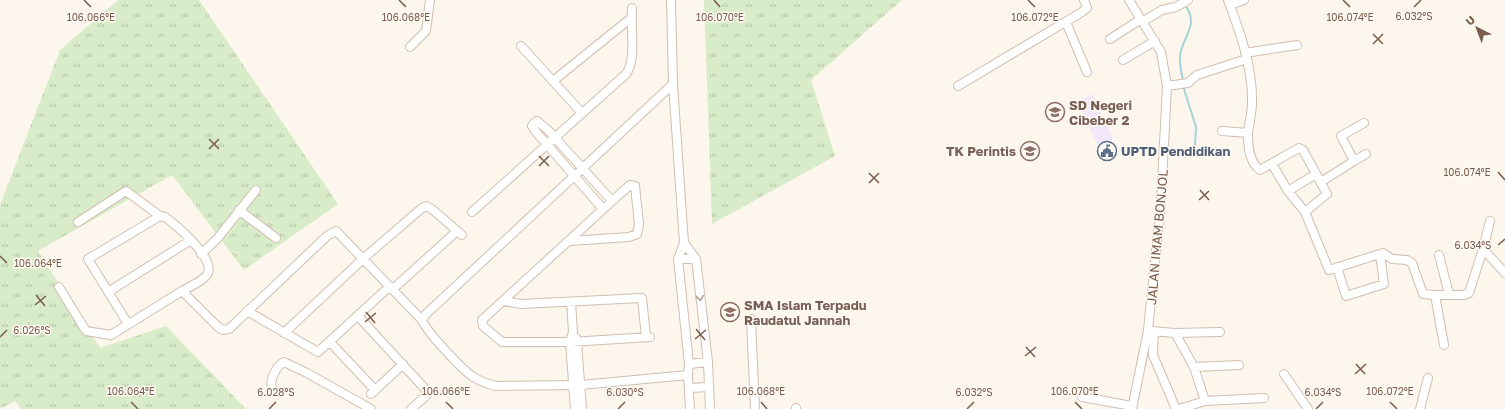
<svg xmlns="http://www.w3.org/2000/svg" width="1505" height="409" viewBox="0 0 1505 409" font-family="'Golos Text',sans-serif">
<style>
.education{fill:#f3e8fa}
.grass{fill:url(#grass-tufts)}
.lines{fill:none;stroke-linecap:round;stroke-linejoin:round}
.stream{stroke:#a5d3da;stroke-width:2}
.minor-casing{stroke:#d1beb0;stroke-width:10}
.minor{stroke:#fff;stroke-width:8}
.oneway{stroke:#af9d94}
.ticks{fill:none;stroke:#7a5c4d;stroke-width:1.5}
.labels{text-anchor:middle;stroke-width:3;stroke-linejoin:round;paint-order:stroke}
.education-label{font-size:13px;font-weight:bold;fill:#785e54;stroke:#fffaf3;text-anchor:start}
.service-label{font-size:13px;font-weight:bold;fill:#4e5e75;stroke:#fffaf3;text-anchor:start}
.street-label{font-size:13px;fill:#7a5c4d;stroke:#fffaf3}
.ticks-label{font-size:10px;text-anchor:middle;fill:#7a5c4d;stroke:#fffaf3;stroke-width:3;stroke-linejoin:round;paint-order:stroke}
</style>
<defs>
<pattern id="grass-tufts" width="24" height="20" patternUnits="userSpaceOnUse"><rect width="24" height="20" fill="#d8ecc9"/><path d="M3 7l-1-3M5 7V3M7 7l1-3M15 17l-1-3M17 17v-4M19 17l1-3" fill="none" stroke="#b4c2a5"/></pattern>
</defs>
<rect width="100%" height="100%" fill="#fdf6ec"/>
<!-- education -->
<path class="education" d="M1092 94 1113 139 1098 146 1077 102Z"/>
<!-- grass -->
<path class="grass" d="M118 0H199L338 204 244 270 172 175 38 251 100 348 166 326 246 409H21L15 401 0 409V205L60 50Z
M704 0H902L811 80 835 156 712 224Z"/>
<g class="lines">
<!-- stream -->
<path class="stream" d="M1183 81C1182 74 1179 64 1180 56 1182 37 1201 24 1184 4
M1183 86 1196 127 1195 145"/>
<defs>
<path id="minor" d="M671 0 673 84
M1129 0 1161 52 1167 86 1161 202 1148 330 1132 409
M1230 5 1244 0
M1066 22 1087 72
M1142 22 1162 10 1176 7 1188 0
M1110 39 1141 19
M521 46 582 113
M410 47 426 31 430 0
M1245 53 1297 45
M1123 60 1155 41
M553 81 631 18
M958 86 1082 12 1087 8 1084 0
M1167 86 1188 83 1197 75 1247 59
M1222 131 1248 133C1249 123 1252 113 1252 103 1253 68 1240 32 1228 0
M1248 133C1248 146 1249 162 1260 170L1299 148 1303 150 1327 194 1305 212
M1354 161 1366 154
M1272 164 1288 191 1305 212 1329 270 1383 253 1392 259 1407 260 1412 263 1423 294 1435 295 1444 345
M1321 182 1354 161 1341 136 1364 123
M1288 191 1316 174
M603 209 536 132 532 126 535 122 537 121 548 130 612 201
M239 210 276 238
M472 212 626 74C637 60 630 26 632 8
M1490 221 1483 249 1505 273
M78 222 126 191 160 216
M570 241 629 237 637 234 639 224 635 186 630 185 612 201 482 320 483 326 502 342H570L650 337
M684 243 696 259 708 362 710 409
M201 254 217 239 256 190
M1439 255 1449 294
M678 259H696
M1337 267 1346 296 1384 284 1380 254
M59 287 86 331 111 335 182 291 218 327 223 330 229 329 327 236 336 231 422 320
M393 289 457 231
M108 292 191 240
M1435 295H1464L1469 293 1483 249
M504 301 521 304 642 298 646 337
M571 302 573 332 570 342 575 409
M247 311 318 352 390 286
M358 316 427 391V395L411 409
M751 319 755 409
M128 324 88 259 160 216 165 217C176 225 214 257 208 273 205 280 189 287 182 291
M1151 331 1175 333 1220 332
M1154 331 1153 355 1176 409
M284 333 364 258 422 208 426 206 433 210 462 235
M1175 333 1194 367 1205 401 1179 409
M576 338 577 342 582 409
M330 342 375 390
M689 364 708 362
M1194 367 1239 365
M1284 374 1308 409
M688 375 581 385 496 386C488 384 482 382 475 378 464 372 426 331 422 320L425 315 673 84 684 243 678 259 689 364 688 375 690 409
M689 388 709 387
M275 391 272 388C269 380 277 365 284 362L307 373 371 409
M371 394 403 364
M1082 397 1132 406
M1205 401 1264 398
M796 408V409
M1420 409 1428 378"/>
</defs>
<!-- minor casing -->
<use href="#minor" class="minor-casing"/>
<!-- minor -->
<use href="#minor" class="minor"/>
</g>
<!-- one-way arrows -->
<defs><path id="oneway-chevron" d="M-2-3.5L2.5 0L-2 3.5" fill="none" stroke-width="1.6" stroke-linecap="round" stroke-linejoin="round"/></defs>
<use class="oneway" href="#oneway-chevron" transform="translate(700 298) rotate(84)"/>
<!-- ticks -->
<path class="ticks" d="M84 0 91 7M399 0 406 7M714 0 720 7M1028 0 1035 7M1343 0 1350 7M1414 7 1421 0M1373 34 1383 44M1373 44 1383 34M209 139 219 149M209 149 219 139M539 156 549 166M539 166 549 156M1498 172 1505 180M869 173 879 183M869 183 879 173M1200 190 1209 200M1199 200 1209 191M1498 245 1505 239M0 256 7 263M36 295 45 306M35 305 46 296M366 312 375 323M365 322 376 313M696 329 705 340M0 337 7 330M695 339 706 330M1026 347 1035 357M1025 356 1036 347M1356 364 1365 374M1355 374 1366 364M131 402 138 409M446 402 453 409M761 402 767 409M1075 402 1082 409M1390 402 1397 409M269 409 276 402M618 409 625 402M967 409 974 402M1316 409 1323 402"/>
<!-- icons -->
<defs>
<symbol id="school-ring" viewBox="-11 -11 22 22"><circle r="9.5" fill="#fffaf3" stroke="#8d6e63" stroke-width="1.5"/><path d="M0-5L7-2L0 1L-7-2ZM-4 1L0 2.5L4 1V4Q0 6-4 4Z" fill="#8d6e63"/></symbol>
<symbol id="civic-ring" viewBox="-11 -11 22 22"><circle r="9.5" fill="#fffaf3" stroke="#5c6f8a" stroke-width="1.5"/><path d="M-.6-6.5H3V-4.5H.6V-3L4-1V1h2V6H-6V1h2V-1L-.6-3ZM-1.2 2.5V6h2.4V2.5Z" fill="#5c6f8a"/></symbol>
</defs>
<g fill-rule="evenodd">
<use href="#school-ring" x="1044" y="101" width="22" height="22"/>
<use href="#school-ring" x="1019" y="140" width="22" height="22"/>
<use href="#civic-ring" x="1096" y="140" width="22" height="22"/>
<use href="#school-ring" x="719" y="301" width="22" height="22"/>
</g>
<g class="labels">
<!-- education labels -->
<g class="education-label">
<text x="1069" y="110">SD Negeri<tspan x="1069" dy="15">Cibeber 2</tspan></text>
<text x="1016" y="156" text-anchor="end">TK Perintis</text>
<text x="744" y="310">SMA Islam Terpadu<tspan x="744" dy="15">Raudatul Jannah</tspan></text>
</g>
<!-- service labels -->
<g class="service-label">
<text x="1121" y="156">UPTD Pendidikan</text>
</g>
<!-- street labels -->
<g class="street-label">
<text transform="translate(1157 237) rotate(-85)" y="5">JALAN IMAM BONJOL</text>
</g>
</g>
<g class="ticks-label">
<text x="1414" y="20">6.032°S</text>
<text x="91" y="21">106.066°E</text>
<text x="720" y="21">106.070°E</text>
<text x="1035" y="21">106.072°E</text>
<text x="1350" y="21">106.074°E</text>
<text x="406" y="21">106.068°E</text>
<text x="1467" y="176">106.074°E</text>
<text x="1473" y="249">6.034°S</text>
<text x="38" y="267">106.064°E</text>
<text x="32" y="334">6.026°S</text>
<text x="131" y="395">106.064°E</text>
<text x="446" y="395">106.066°E</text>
<text x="761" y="395">106.068°E</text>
<text x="1075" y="395">106.070°E</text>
<text x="1390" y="395">106.072°E</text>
<text x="276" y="396">6.028°S</text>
<text x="625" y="396">6.030°S</text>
<text x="974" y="396">6.032°S</text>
<text x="1323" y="396">6.034°S</text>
</g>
<!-- north arrow -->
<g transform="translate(1477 28) rotate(318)" stroke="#fffaf3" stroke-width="3" paint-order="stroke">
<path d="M0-3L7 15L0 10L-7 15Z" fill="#7a5c4d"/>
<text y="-6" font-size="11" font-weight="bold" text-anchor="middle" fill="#7a5c4d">U</text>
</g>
</svg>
